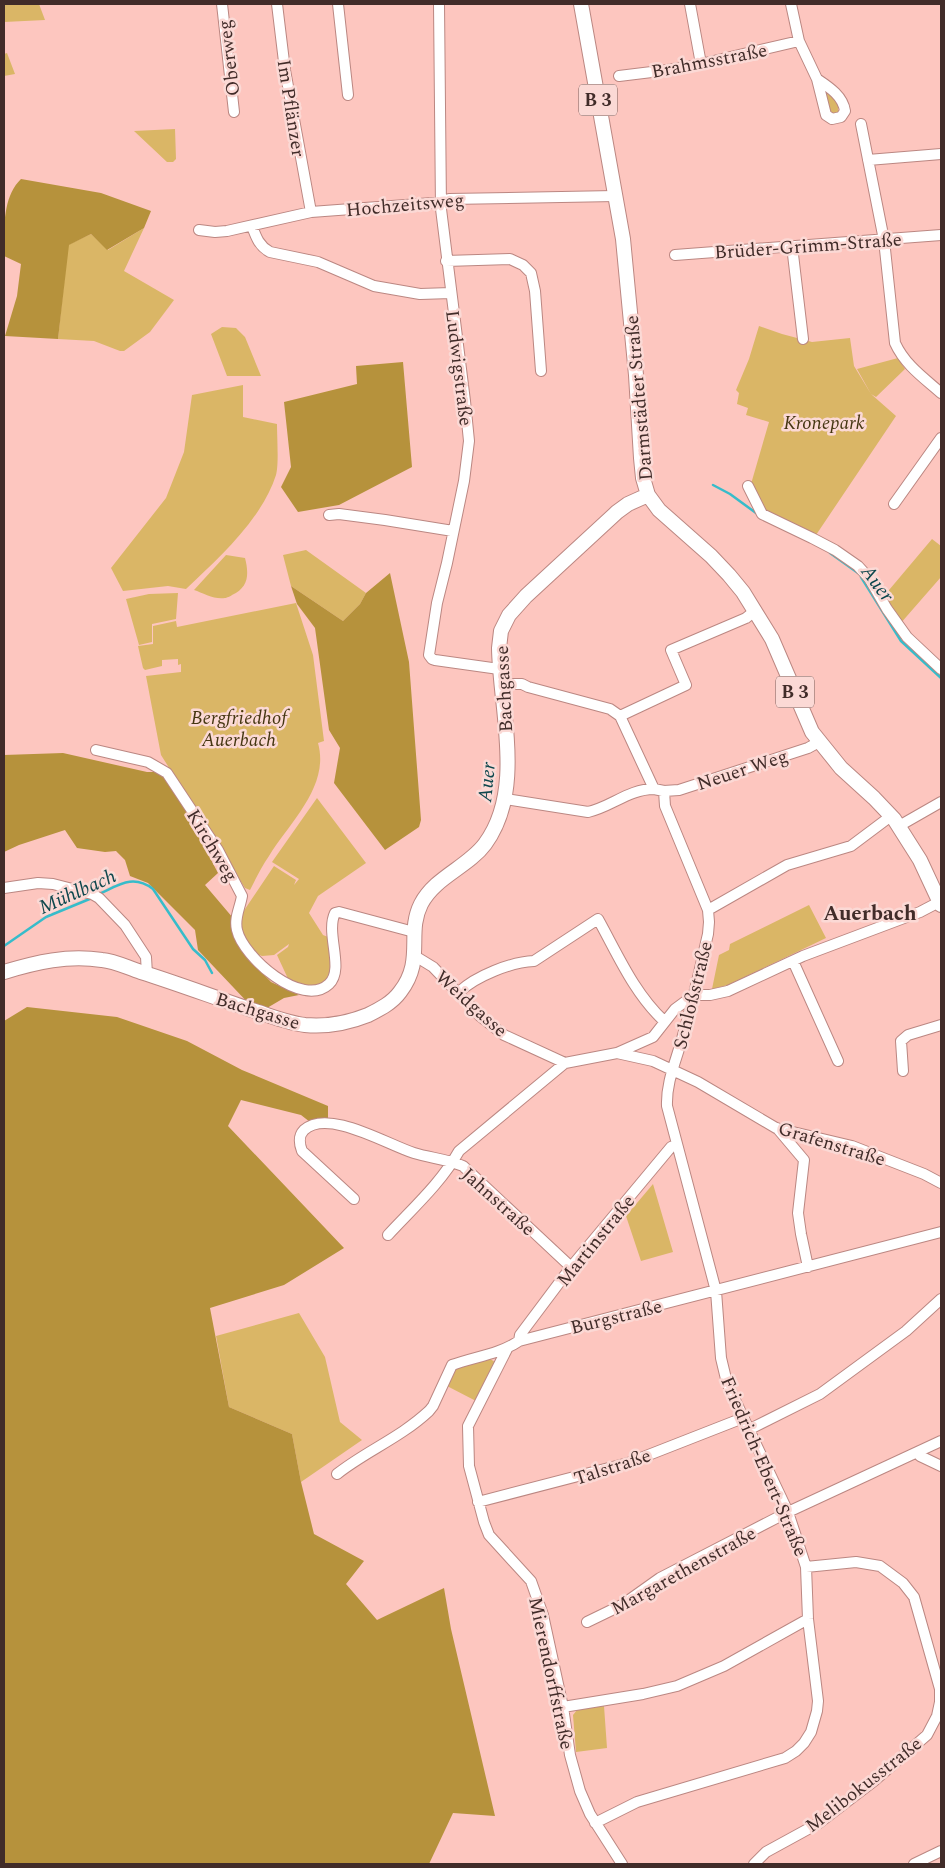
<svg xmlns="http://www.w3.org/2000/svg" width="945" height="1868" viewBox="0 0 945 1868" font-family="Spectral,serif">
<style>
.green{fill:#dab666}
.forest{fill:#b6923c}
.lines{fill:none;stroke-linecap:round;stroke-linejoin:round}
.stream{stroke:#37bcca;stroke-width:2.5}
.minor-casing{stroke:#bb8782;stroke-width:12}
.major-casing{stroke:#bb8782;stroke-width:16}
.minor{stroke:#fff;stroke-width:10}
.major{stroke:#fff;stroke-width:14}
.labels{text-anchor:middle;stroke-width:5;stroke-linejoin:round;paint-order:stroke}
.shield{fill:#fbd9d5;stroke:#79605d;stroke-width:1}
.shield-label{font-size:18px;font-weight:bold;fill:#412c29}
.street-label{font-size:19px;fill:#412c29;stroke:#fbd9d5}
.park-label{font-size:19px;font-style:italic;fill:#453611;stroke:#fbd9d5}
.water-label{font-size:20px;font-style:italic;fill:#0e474d;stroke:#fbd9d5}
.quarter-label{font-size:21px;font-weight:bold;fill:#412c29;stroke:#fbd9d5}
</style>
<rect width="100%" height="100%" fill="#fdc6bf"/>
<!-- green -->
<path class="green" d="M4 4H39L45 20 4 22Z
M7 53 15 74 4 76V54Z
M826 92 830 93 838 105V112L834 114 829 110 825 96Z
M175 129 176 159 173 162H167L134 131Z
M144 228 124 271 174 300 150 332 124 351H120L94 341 58 339 68 245 91 234 108 250Z
M759 326 782 334 812 342 850 338 854 366 871 394 896 416 816 535 765 514 751 484 769 422 746 415 748 408 737 404 739 393 736 390 749 359Z
M222 327 236 328 245 337 261 376H227L211 334Z
M898 358 905 369 876 397 871 394 857 369Z
M243 385V417L277 424C277 437 279 464 276 475 262 519 219 558 186 589L168 586 123 591 111 568 166 498 184 452 192 395Z
M932 539 941 546V577L900 624 884 596Z
M306 550 366 593 360 604 343 621 291 586 283 555Z
M226 555 245 558C249 574 249 587 232 595 231 596 226 598 225 598 215 600 203 593 194 590Z
M178 593 176 619 152 624V642L139 645 126 599 149 594Z
M296 603 313 655 324 741 318 743C330 786 290 822 269 856 262 866 256 878 250 890L245 888 161 755 146 676 181 672V664L178 665V659L162 660V666L145 670 143 668 138 646 153 644V626L176 621 177 627Z
M317 798 366 863 318 896 309 913 323 935 328 937C330 952 339 987 314 987 306 987 298 984 290 983L277 955 288 947 289 944 274 955 262 956 251 952 243 940 239 918 274 866 296 880 294 885 299 879 272 862Z
M809 905 826 938 728 985 712 989 719 955 729 950 730 944Z
M653 1184 673 1252 641 1261 626 1216Z
M299 1313 325 1357 340 1422 362 1440 301 1482 292 1434 229 1407 216 1336Z
M489 1358 496 1363 476 1401 447 1386 455 1368Z
M604 1706 607 1748 576 1752 573 1715 577 1710Z"/>
<!-- forest -->
<path class="forest" d="M21 179 101 193 151 211 144 228 107 250 91 234 69 245 58 339 5 336 17 296 21 264 4 256C4 231 2 197 21 179Z
M403 362 412 467 339 505 298 512 281 487 291 467 284 402 357 384 356 366Z
M390 573 409 662 421 820 419 827 385 850 334 783 340 748 329 730 315 628 297 604 291 586 343 621 360 604 366 593Z
M63 753 147 772H163L192 818 190 820 218 873 205 885 233 918 240 945 249 959 271 982 299 995 284 998 267 1008 251 1006 198 950 195 930 148 883 130 876 125 860 116 851 105 852 77 848 65 830 19 845 4 852V755Z
M27 1007 117 1017 187 1041 242 1070 328 1106V1119L310 1122 301 1115 241 1100 228 1126 344 1248 284 1285 210 1308 229 1407 292 1434 301 1482 314 1534 364 1561 346 1584 377 1620 444 1588 451 1629 495 1816 453 1813 429 1864H4V1021Z"/>
<g class="lines">
<!-- stream -->
<path class="stream" d="M713 485 730 494 756 513
M830 553 858 573
M861 577 901 641 941 678
M99 894C119 885 133 874 153 889L193 949 205 960 212 973
M4 946 46 917 92 898"/>
<defs>
<path id="minor" d="M222 4 234 112
M277 4 285 70 311 212
M338 4 348 95
M439 4 441 209 465 401 469 441 464 481 447 563 437 603 429 655 432 659 435 660 499 669
M690 4 701 64
M791 4 799 41 817 79 826 115 832 119 841 117 845 111C843 96 829 87 817 79
M619 76 668 70 701 64 799 41
M861 124 884 240 895 343C905 365 924 378 941 393
M868 160 941 154
M252 226C256 237 259 246 270 252L318 262 374 286 420 294 451 293
M199 230 215 232 227 231 311 212 432 203 449 199 615 196
M792 246 803 339
M675 255 941 235
M446 261 510 259 523 265 531 273 535 291 541 371
M748 486 762 514 812 538 835 550 858 566 869 578 887 609 907 637 941 669
M894 504 941 438
M329 515 339 514 385 520 453 531
M501 684H522L528 687 610 709 620 716 654 789 664 791 665 806 708 910 709 922 708 934C700 968 693 1002 683 1035 677 1059 666 1081 667 1106L716 1291 721 1358 727 1383 788 1512 806 1567 808 1619 818 1701 817 1711 811 1732 804 1743 796 1751 785 1758 637 1802 595 1823
M620 716 686 685 671 650 746 618 756 610
M96 750 148 762 167 773 218 850 242 896C240 908 234 918 237 930 243 957 302 1009 329 984 345 969 325 933 335 913L339 912 414 932
M664 791 679 790 808 748 819 742
M506 799 588 812C611 807 629 789 654 789
M899 826 941 802
M4 888 38 883 53 884 92 894 99 898 125 925 146 957 147 974
M708 910 787 865 851 846 891 816
M415 956 433 967 480 1016 504 1035 565 1063 617 1053 653 1061 698 1082 776 1128 852 1146 924 1174 941 1183
M793 961 838 1061
M459 992C476 976 511 962 534 961L598 919C618 955 634 993 664 1021
M617 1053 653 1037 675 1009 694 995H710L728 991 803 956 920 912 941 901
M903 1071 901 1041 908 1035 941 1025
M777 1128 804 1160 798 1213 801 1234 808 1267
M354 1199 302 1151C299 1143 298 1136 304 1130 328 1108 388 1145 414 1153 430 1158 447 1159 463 1166L571 1267
M388 1235C413 1208 441 1183 459 1151L565 1063
M519 1341 520 1335 571 1267 671 1147 677 1144
M507 1349 468 1426 469 1466 484 1522 489 1535 531 1581 543 1615 563 1707 570 1755 580 1791 590 1814 622 1864
M750 1429 820 1394 906 1331 941 1299
M918 1452 920 1456 941 1466
M337 1474C366 1451 400 1438 429 1411L433 1406 452 1365C474 1357 500 1354 519 1341L941 1232
M478 1502 628 1463 743 1418
M587 1622 622 1605 660 1578 788 1512 941 1441
M563 1707 643 1694 677 1686 724 1666 808 1619
M754 1864 766 1852 819 1823 874 1781 927 1735 937 1716 940 1702V1689L914 1597 903 1583 880 1566 856 1562 806 1567
M914 1864 941 1851"/>
<path id="major" d="M581 4 623 239 636 375 641 458 643 478 648 495 659 510 711 556 729 575 743 592 772 639 812 732 841 768 874 798 894 819 920 860 941 905
M4 972C37 962 67 955 102 960 115 961 128 968 141 972 179 984 216 998 255 1011 271 1016 288 1023 305 1025 327 1027 348 1023 368 1015 380 1009 392 1003 400 992 425 960 406 934 421 904 435 877 468 867 485 844 525 790 500 710 499 648L501 631 509 615 526 596 617 512 628 504 648 495"/>
</defs>
<!-- minor casing -->
<use href="#minor" class="minor-casing"/>
<!-- major casing -->
<use href="#major" class="major-casing"/>
<!-- minor -->
<use href="#minor" class="minor"/>
<!-- major -->
<use href="#major" class="major"/>
</g>
<g class="labels">
<!-- shield labels -->
<g class="shield">
<rect x="579" y="84.5" width="38" height="31" rx="4"/>
<rect x="776" y="676.5" width="38" height="31" rx="4"/>
</g>
<g class="shield-label">
<text x="598" y="106">B 3</text>
<text x="795" y="698">B 3</text>
</g>
<!-- street labels -->
<g class="street-label">
<text transform="translate(228 58) rotate(-97)" y="7">Oberweg</text>
<text transform="translate(709 60) rotate(-11)" y="7">Brahmsstraße</text>
<text transform="translate(292 108) rotate(81)" y="7">Im Pflänzer</text>
<text transform="translate(405 204) rotate(-5)" y="7">Hochzeitsweg</text>
<text transform="translate(808 245) rotate(-4)" y="7">Brüder-Grimm-Straße</text>
<text transform="translate(460 368) rotate(83)" y="7">Ludwigstraße</text>
<text transform="translate(638 398) rotate(-95)" y="7">Darmstädter Straße</text>
<text transform="translate(503 689) rotate(-93)" y="7">Bachgasse</text>
<text transform="translate(742 769) rotate(-18)" y="7">Neuer Weg</text>
<text transform="translate(213 845) rotate(59)" y="7">Kirchweg</text>
<text transform="translate(692 995) rotate(-76)" y="7">Schloßstraße</text>
<text transform="translate(472 1003) rotate(42)" y="7">Weidgasse</text>
<text transform="translate(258 1010) rotate(17)" y="7">Bachgasse</text>
<text transform="translate(832 1143) rotate(17)" y="7">Grafenstraße</text>
<text transform="translate(499 1201) rotate(42)" y="7">Jahnstraße</text>
<text transform="translate(595 1240) rotate(-51)" y="7">Martinstraße</text>
<text transform="translate(616 1316) rotate(-14)" y="7">Burgstraße</text>
<text transform="translate(612 1466) rotate(-18)" y="7">Talstraße</text>
<text transform="translate(765 1466) rotate(67)" y="7">Friedrich-Ebert-Straße</text>
<text transform="translate(683 1570) rotate(-29)" y="7">Margarethenstraße</text>
<text transform="translate(552 1673) rotate(78)" y="7">Mierendorffstraße</text>
<text transform="translate(863 1784) rotate(-38)" y="7">Melibokusstraße</text>
</g>
<!-- park labels -->
<g class="park-label">
<text x="824" y="429">Kronepark</text>
<text x="239" y="724">Bergfriedhof<tspan x="239" dy="22">Auerbach</tspan></text>
</g>
<!-- water labels -->
<g class="water-label">
<text transform="translate(878 583) rotate(53)" y="7">Auer</text>
<text transform="translate(486 782) rotate(-84)" y="7">Auer</text>
<text transform="translate(77 891) rotate(-24)" y="7">Mühlbach</text>
</g>
<!-- quarter labels -->
<g class="quarter-label">
<text x="870" y="920">Auerbach</text>
</g>
</g>
<!-- border -->
<rect width="945" height="1868" fill="none" stroke="#412c29" stroke-width="10"/>
</svg>
